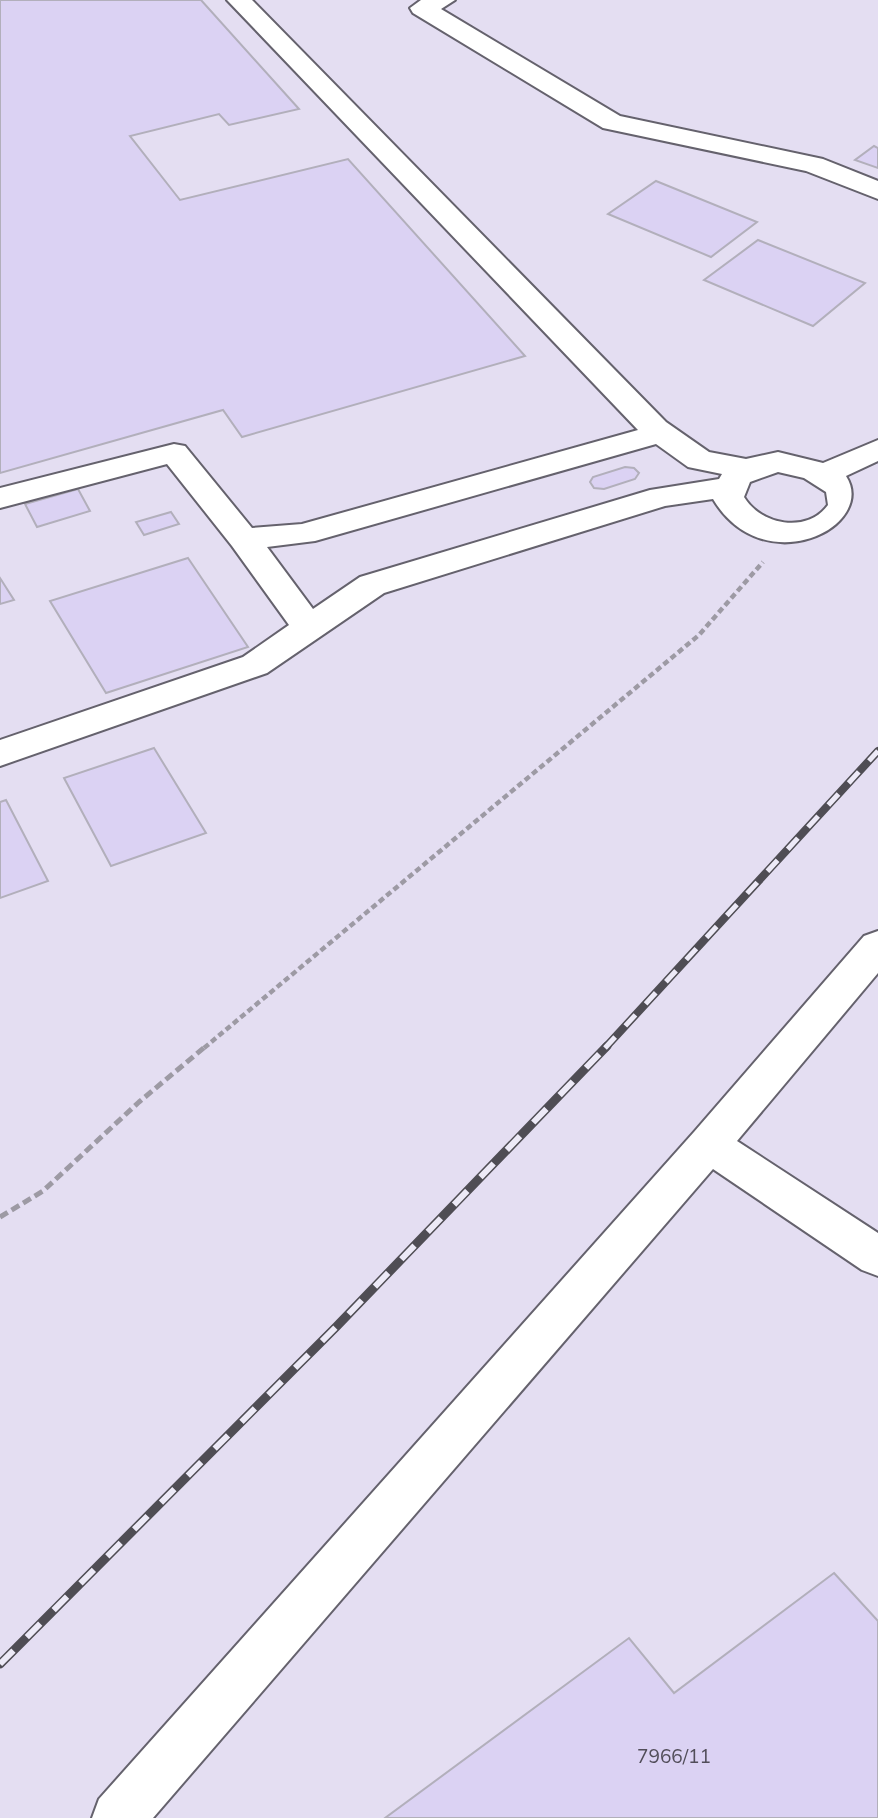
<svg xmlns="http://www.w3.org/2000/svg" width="878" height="1818" viewBox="0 0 878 1818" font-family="Mulish,sans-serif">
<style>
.built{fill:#e4def2}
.building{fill:#dbd2f3;stroke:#b2afbb;stroke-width:2}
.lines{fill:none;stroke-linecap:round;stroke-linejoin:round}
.minor-casing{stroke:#65626d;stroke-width:4}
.path-far1{stroke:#9d9aa4;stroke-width:4.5;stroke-dasharray:6 3.5;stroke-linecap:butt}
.path{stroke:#9d9aa4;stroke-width:5;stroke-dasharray:9 4.5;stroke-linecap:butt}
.minor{fill:#fff;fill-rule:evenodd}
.rail-far1-casing{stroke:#4f4d54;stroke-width:8}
.rail-casing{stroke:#4f4d54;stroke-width:9}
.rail-far1{stroke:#edeaf7;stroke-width:5;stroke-dasharray:15;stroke-linecap:butt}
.rail{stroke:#edeaf7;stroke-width:6;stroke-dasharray:19;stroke-linecap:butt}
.labels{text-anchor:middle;stroke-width:7;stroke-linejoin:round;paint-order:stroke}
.near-number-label{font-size:19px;fill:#514d59}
</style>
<rect width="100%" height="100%" fill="#edeaf7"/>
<!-- built -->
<path class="built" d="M0 0H878V1818H0Z"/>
<!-- building -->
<path class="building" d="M0 0H201L299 109 229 125 219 114 130 136 180 200 348 159 525 356 242 437 223 410 0 473Z
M874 146 878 148V168L855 160Z
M656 181 757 222 711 257 608 214Z
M758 240 865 283 813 326 704 280Z
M625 467 634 468 639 473 635 479 604 489 594 488 590 482 593 477Z
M78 489 90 511 37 527 25 504Z
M171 512 179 524 144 535 136 522Z
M188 558 248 647 106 693 50 601Z
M0 578 14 600 0 604Z
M154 748 206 833 111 866 64 778Z
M6 800 48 881 0 898V802Z
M834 1573 878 1621V1818H385L629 1638 674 1693Z"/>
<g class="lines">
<defs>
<path id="minor" d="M227 0H252L666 422 709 452 746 459 778 452 823 463 878 440V461L846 476C878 526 764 584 713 499L665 506 384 593 267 673 0 766V740L243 657 289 625 232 546 167 464 0 508V488L174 444 185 446 252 528 302 524 638 430ZM656 444 688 467 722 474 719 479 650 490 360 577 313 609 267 547 315 541ZM778 472 804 478 826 492 828 505C807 534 761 525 744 497L750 482Z
M421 0H455L441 9 620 116 823 159 878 181V199L806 171 603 128 413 13 410 8Z
M878 931V973L737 1141 878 1233V1276L862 1270 713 1169 153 1818H92L99 1799 694 1132 864 936Z"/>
</defs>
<!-- minor casing -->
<use href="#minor" class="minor-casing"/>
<!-- path-far1 -->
<path class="path-far1" d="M204 1048 699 635 763 562"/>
<!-- path -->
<path class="path" d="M0 1217 43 1191 139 1102 206 1046"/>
<!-- minor -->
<use href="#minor" class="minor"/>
<defs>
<path id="rail-far1" d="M605 1048 878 751"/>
<path id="rail" d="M0 1664 336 1327 607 1046"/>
</defs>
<!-- rail-far1 casing -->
<use href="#rail-far1" class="rail-far1-casing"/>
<!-- rail casing -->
<use href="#rail" class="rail-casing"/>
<!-- rail-far1 -->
<use href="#rail-far1" class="rail-far1"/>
<!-- rail -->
<use href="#rail" class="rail"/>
</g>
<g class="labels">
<!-- near-number labels -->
<g class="near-number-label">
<text x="674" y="1763">7966/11</text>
</g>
</g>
</svg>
